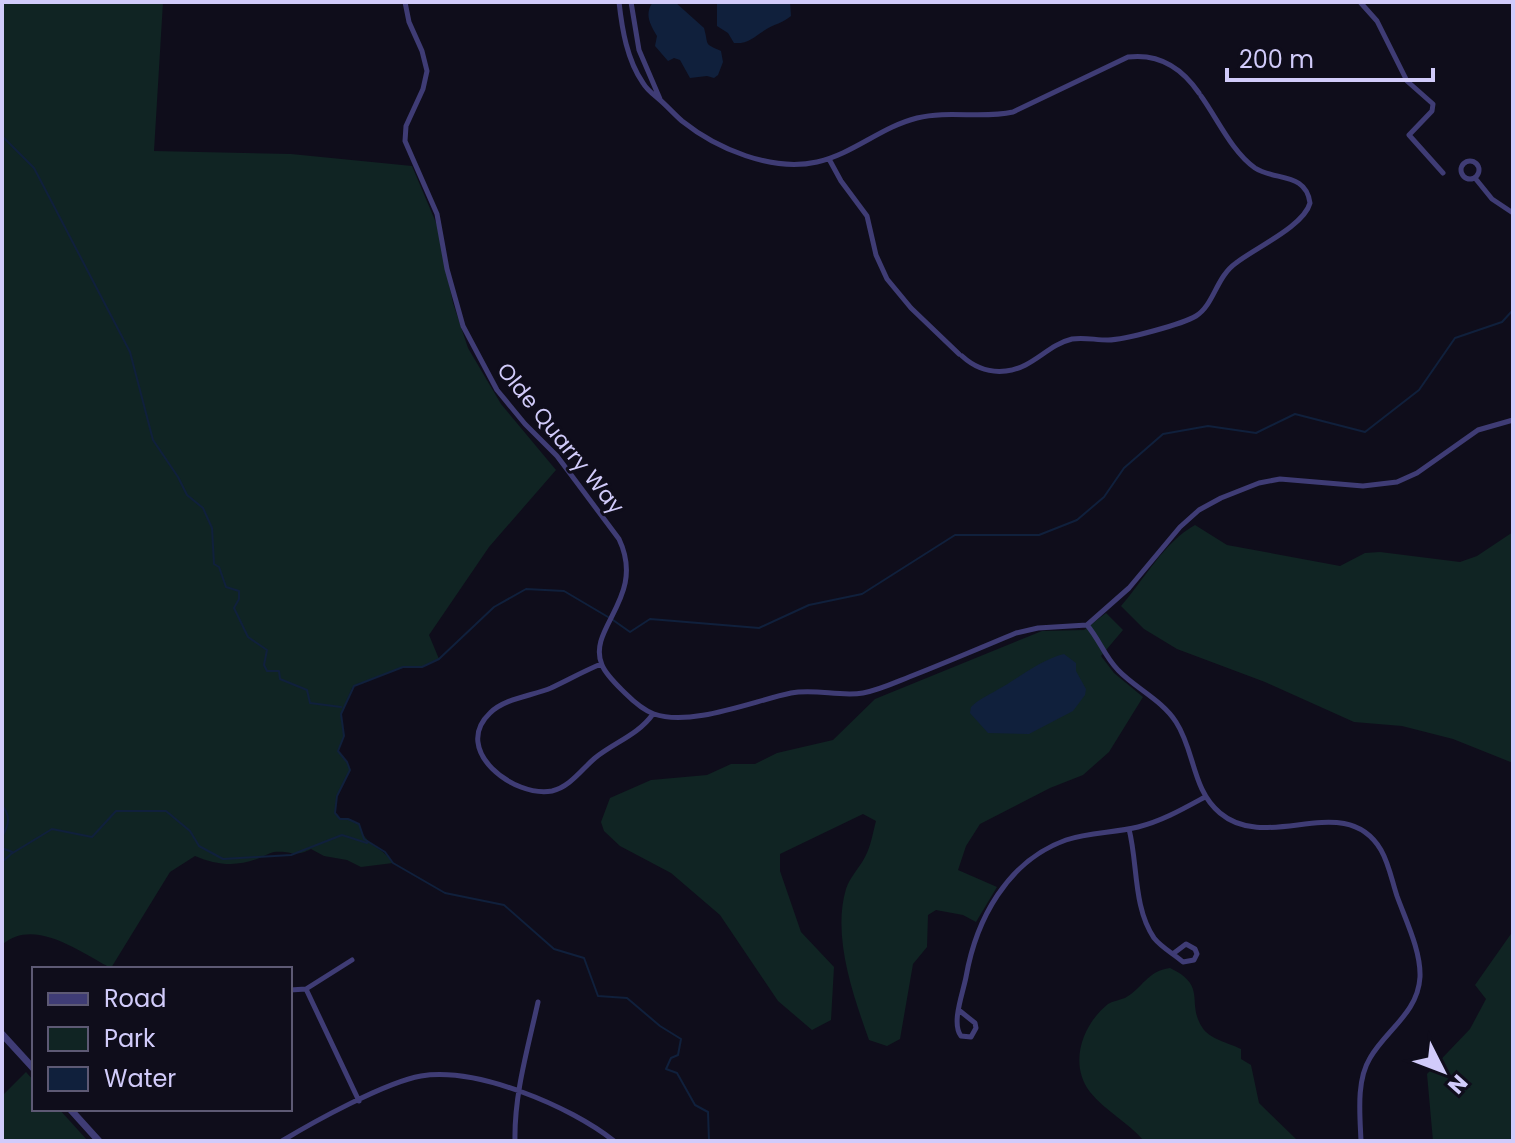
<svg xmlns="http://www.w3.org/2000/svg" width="1515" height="1143" viewBox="0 0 1515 1143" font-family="Poppins,sans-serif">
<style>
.green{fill:#102423}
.water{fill:#10203c}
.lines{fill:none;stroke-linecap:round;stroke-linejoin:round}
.stream{stroke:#10203c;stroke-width:2}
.minor{stroke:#3f3c75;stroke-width:5}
.tertiary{stroke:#3f3c75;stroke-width:7}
.labels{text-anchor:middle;stroke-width:6;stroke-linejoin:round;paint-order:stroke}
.street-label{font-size:22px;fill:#d1cbfa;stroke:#0f0d1b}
</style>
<rect width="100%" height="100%" fill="#0f0d1b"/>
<!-- green -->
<path class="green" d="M2 2H163L154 151 291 154 412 166 437 225 453 303 468 348 501 404 556 470 489 547 429 635 439 659 423 667H405L357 684 352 688 341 714 344 737 338 751 347 762 350 770 337 796 335 813 340 819H348L359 824C365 847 381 845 393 863L361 867 347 860 324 856 311 849C294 858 291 850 274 852 269 853 262 857 257 859 236 867 216 865 195 856L170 872 111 968C81 953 34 916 2 945Z
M1195 525 1227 545 1340 566 1365 553 1380 552 1460 562 1477 556 1513 532V763L1453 739 1402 726 1354 722 1265 682 1177 649 1144 629 1121 606C1144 580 1164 542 1195 525Z
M1106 613 1123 630 1101 656 1114 673 1143 697 1109 752 1083 775 1050 788 980 824 966 846 958 870 997 887 976 922 963 915 936 910 928 915 927 947 913 964 900 1039 887 1046 869 1040C853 995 832 936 846 889 850 877 860 867 865 857 871 846 873 832 876 821L863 814 780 854V871L801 932 834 967 831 1020 812 1030 778 1001 720 915 671 873 620 846 604 831 601 822 610 798 651 780 707 775 731 764H755L777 753 833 740 875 699 1042 631 1084 630Z
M1513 931V1141H1433L1427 1074 1470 1029 1486 999 1475 985Z
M1170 968C1208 986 1186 1002 1202 1027 1209 1039 1229 1043 1241 1049V1059L1251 1065 1259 1103 1296 1139 1305 1141H1144C1128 1122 1105 1111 1090 1092 1068 1063 1083 1024 1108 1004 1113 1001 1120 1000 1125 998 1143 988 1147 971 1170 968Z
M26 1072 34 1081V1109H59L88 1141H2V1096Z"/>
<!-- water -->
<path class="water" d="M653 2H675L704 28C709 46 703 43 721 51L723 62 718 75 714 78 707 76 690 78 680 60 674 58 668 61 655 46 657 36C650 24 644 14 653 2Z
M717 2H790L791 16C783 23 774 24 765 30 754 37 748 44 734 43L728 33 717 26Z
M1064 654 1076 663V671L1086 689 1085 695 1073 711 1029 734 988 733 970 713 971 707C979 699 987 696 997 690 1019 678 1040 660 1064 654Z"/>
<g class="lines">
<!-- stream -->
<path class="stream" d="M2 136 34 168 130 352 153 440 178 477 187 495 203 508 212 528 214 564 219 567 226 587 239 591V599L234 608 248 637 267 650 264 665 267 671H279L280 679 307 690 310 703 341 707
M608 617 564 591 526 589 494 607 439 659 422 667H403L354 686 341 714 344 736 338 751 347 762 350 770 337 796 335 813 340 819H348L359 824 364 839 385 852 393 863 445 893 504 905 554 949 584 958 598 996 627 998 660 1026 681 1039 678 1055 671 1058 666 1069 677 1073 695 1105 708 1112 709 1141
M613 620 630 632 650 619 759 628 809 605 862 594 955 535H1039L1077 520 1104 497 1124 468 1163 434 1208 426 1256 433 1295 414 1365 432 1419 390 1455 338 1502 322 1513 310
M2 805C11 817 9 824 2 837
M2 848 12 852
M2 862 11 854 52 829 92 837 116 811H166L190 831 199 846 223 859 291 855 342 835 367 843"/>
<!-- minor -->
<path class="minor" d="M405 2 409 22 422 51 427 71 423 89 406 126 405 141 437 214 447 269 463 326 497 390 525 424 557 456 619 539C647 598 586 628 602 665 606 675 617 685 625 693 633 701 643 710 654 714 691 727 753 701 791 693 815 688 839 697 863 693 879 690 894 683 909 677 945 663 980 648 1016 633L1038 628 1087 625 1129 588 1180 527 1199 510 1221 498 1259 483 1280 479 1363 486 1397 482 1417 473 1478 430 1513 420
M619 2C622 29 627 60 643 83 647 90 653 94 660 100 667 106 674 114 682 121 717 149 772 172 817 162 853 154 881 127 917 118 949 110 982 119 1013 112L1128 57C1160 53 1182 68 1199 93
M631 2 639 50 660 99
M1360 2 1377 21 1407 81 1433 104 1432 111 1409 135 1443 173
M829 159 841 181 867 216 876 255 887 279 911 308 959 354
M1461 170a9 9 0 1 1 18 0a9 9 0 1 1-18 0Z
M1475 178 1492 199 1513 213
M962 356C974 367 989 373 1006 371 1033 368 1047 345 1072 339 1084 337 1095 340 1108 340 1124 340 1183 324 1196 316 1214 305 1216 277 1236 263 1255 248 1304 226 1310 203 1306 172 1275 181 1255 168 1232 152 1217 118 1201 96
M1087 625C1099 639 1105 657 1118 670 1135 688 1162 700 1176 722 1195 751 1192 790 1220 813 1268 854 1345 789 1381 850 1389 864 1392 881 1397 896 1406 921 1421 951 1420 977 1418 1013 1386 1030 1370 1058 1356 1081 1360 1115 1361 1141
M601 664C584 671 568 680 551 688 532 696 505 698 490 713 451 750 514 798 552 791 570 787 582 769 595 758 615 742 638 735 653 714
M1129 829C1138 864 1133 907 1154 938 1162 948 1174 954 1183 962L1194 960 1197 954 1195 949 1186 944 1174 953
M352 960 306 989 359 1101
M290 990 306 989
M960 1011 975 1023 976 1028 971 1037 961 1036C951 1023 963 993 966 977 976 920 1007 861 1066 840 1089 832 1114 833 1138 827 1162 821 1183 809 1205 797
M282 1141C313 1122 386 1082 421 1076 477 1067 570 1106 614 1141
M515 1141C514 1094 528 1048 538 1002"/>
<!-- tertiary -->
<path class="tertiary" d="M2 1034 34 1069
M70 1109 99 1141"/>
</g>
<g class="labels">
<!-- street labels -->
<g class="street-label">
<text transform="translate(561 438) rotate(51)" y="8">Olde Quarry Way</text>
</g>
</g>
<!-- border -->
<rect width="1515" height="1143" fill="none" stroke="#d1cbfa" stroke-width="8"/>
<!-- legend -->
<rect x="32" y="967" width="260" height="144" fill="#0f0d1b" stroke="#5d5974" stroke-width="2"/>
<rect x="48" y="993" width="40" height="12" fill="#3f3c75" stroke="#5d5974" stroke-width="2"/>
<text x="104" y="1007" font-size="24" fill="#d1cbfa">Road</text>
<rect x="48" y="1027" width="40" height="24" fill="#102423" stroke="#5d5974" stroke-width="2"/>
<text x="104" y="1047" font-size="24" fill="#d1cbfa">Park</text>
<rect x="48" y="1067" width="40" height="24" fill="#10203c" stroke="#5d5974" stroke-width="2"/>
<text x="104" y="1087" font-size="24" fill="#d1cbfa">Water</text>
<!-- north arrow -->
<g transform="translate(1443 1071) rotate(132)" stroke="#0f0d1b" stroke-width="6" paint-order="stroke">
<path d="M0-6L14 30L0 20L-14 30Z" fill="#d1cbfa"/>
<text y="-12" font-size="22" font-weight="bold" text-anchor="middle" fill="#d1cbfa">N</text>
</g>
<!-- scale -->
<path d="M1227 68v12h206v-12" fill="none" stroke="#d1cbfa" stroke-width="4"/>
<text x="1239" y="68" font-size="24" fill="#d1cbfa" stroke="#0f0d1b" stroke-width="6" paint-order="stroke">200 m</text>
</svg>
